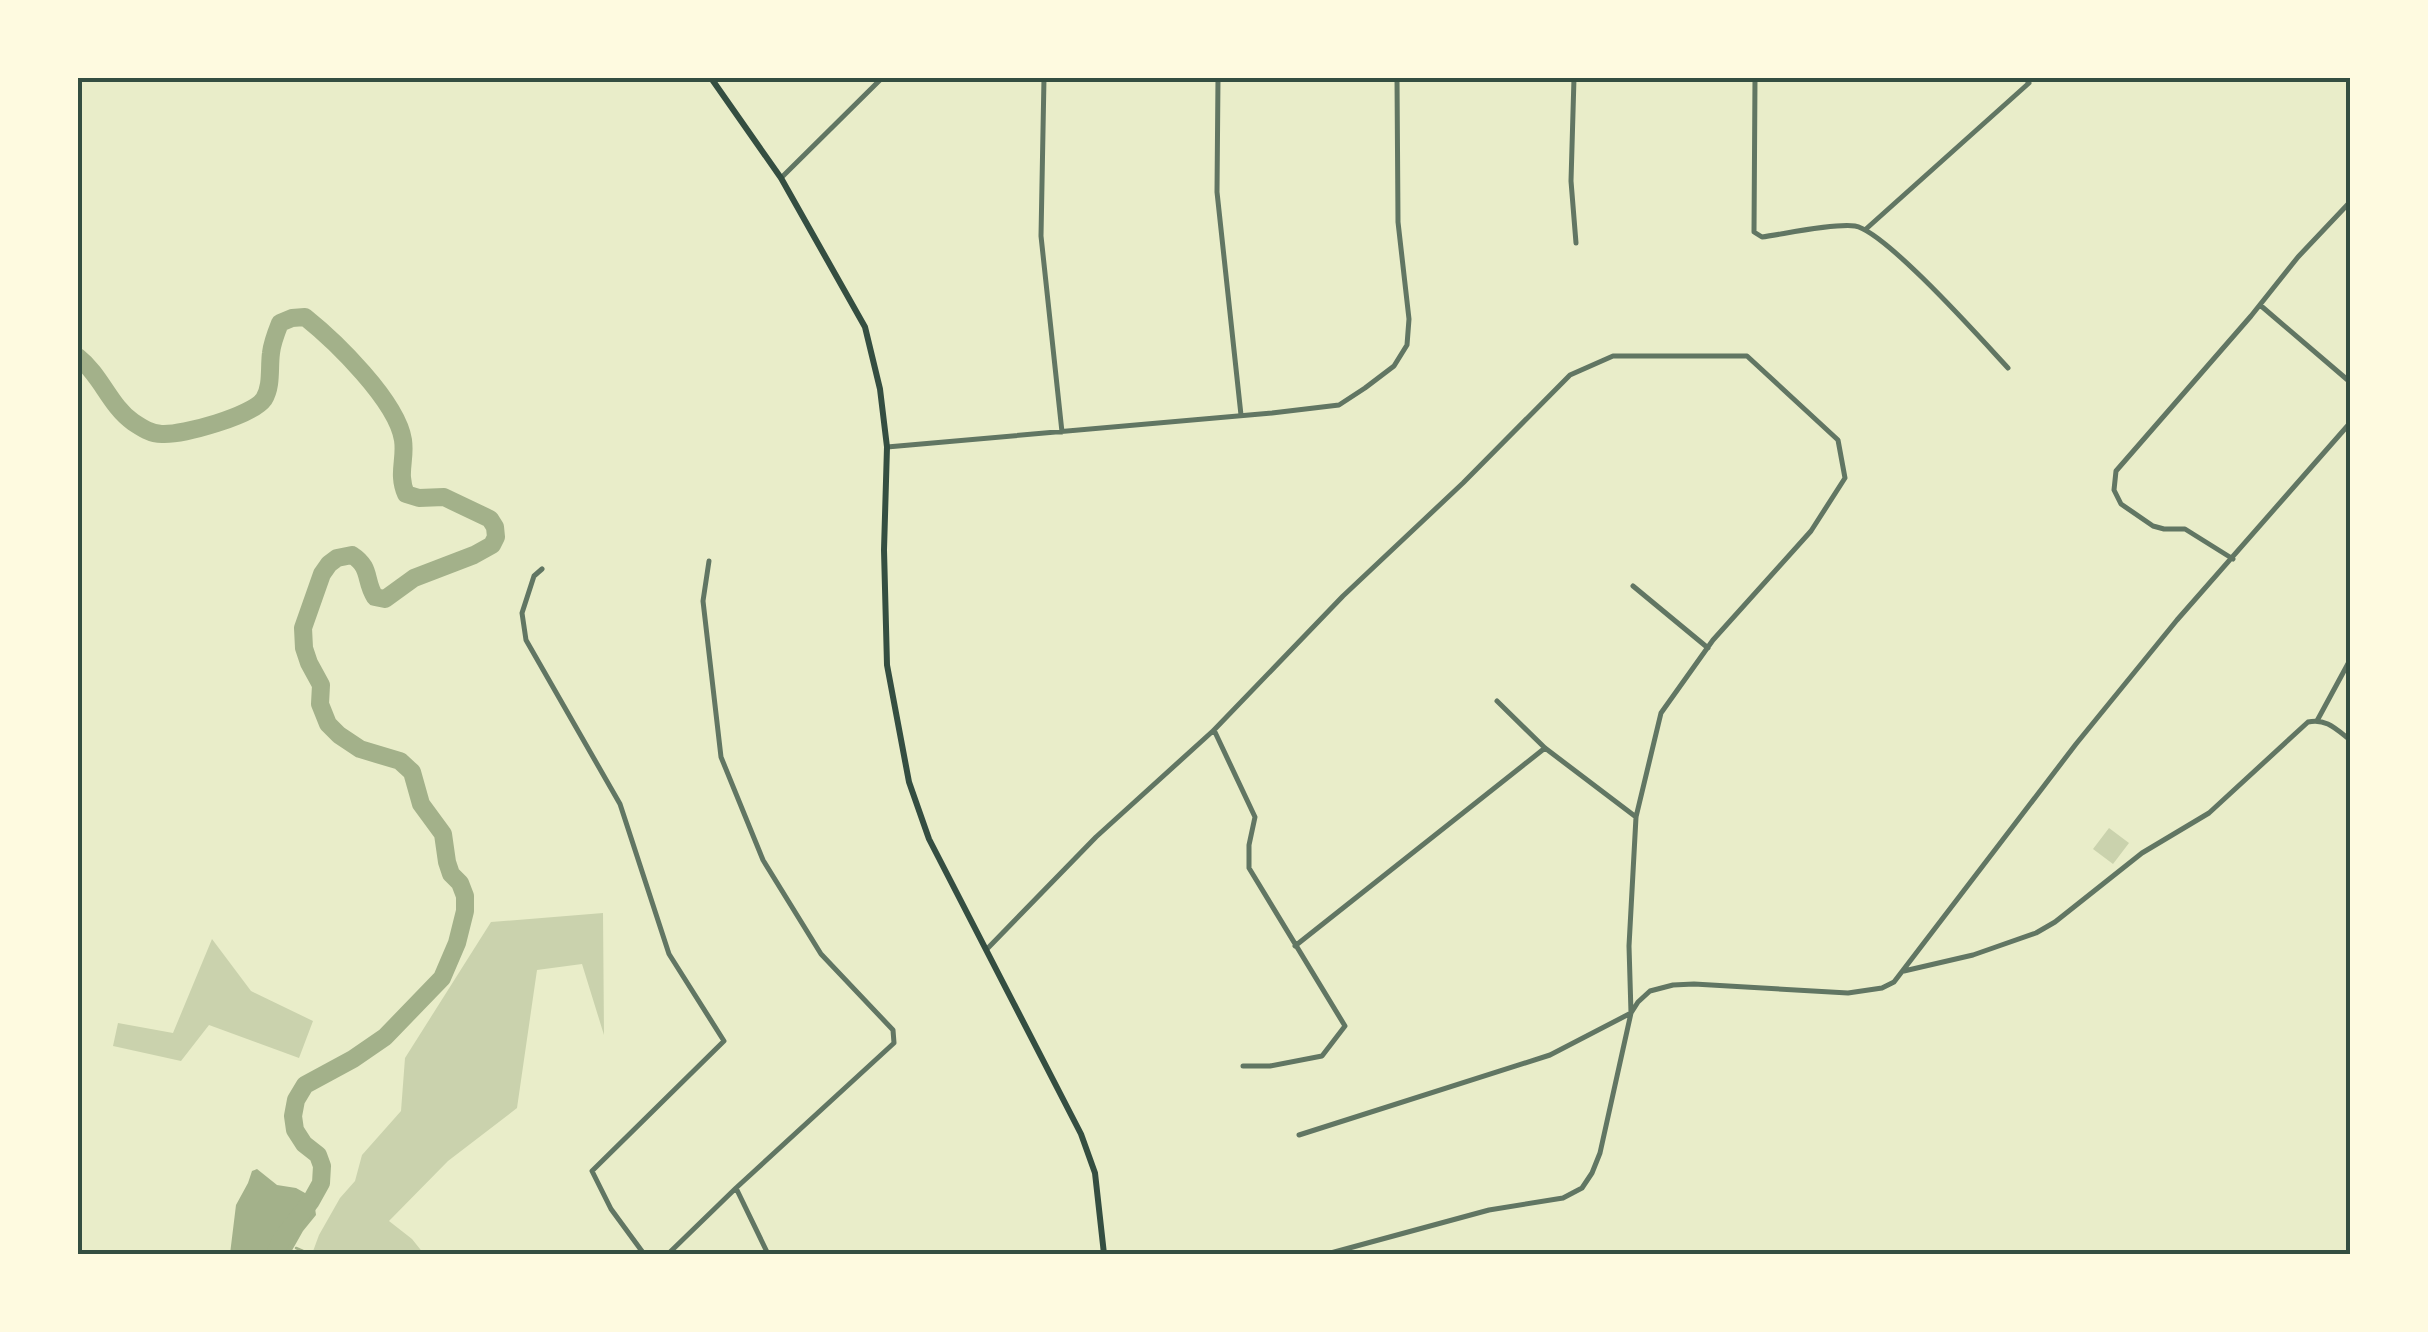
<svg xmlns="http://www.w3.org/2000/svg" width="2428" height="1332" viewBox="0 0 2428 1332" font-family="'Source Sans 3',sans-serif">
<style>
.green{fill:#cad2ad}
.water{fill:#a3b18a}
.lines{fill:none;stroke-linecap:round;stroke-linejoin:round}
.stream{stroke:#a3b18a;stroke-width:2.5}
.river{stroke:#a3b18a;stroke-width:18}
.minor{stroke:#617663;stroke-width:5}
.secondary{stroke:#344e41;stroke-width:6}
.neatline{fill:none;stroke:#344e41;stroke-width:4}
</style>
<rect width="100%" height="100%" fill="#e9edc9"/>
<!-- green -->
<path class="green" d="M2109 828 2129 843 2113 864 2093 849Z
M603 913 604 1035 582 964 537 970 517 1108 448 1161 389 1221 412 1239 424 1254H312L319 1235 340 1198 355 1181 362 1155 401 1111 405 1058 491 922Z
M212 939 251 991 313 1021 299 1058 209 1025 181 1061 113 1046 118 1023 173 1033Z"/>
<!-- water -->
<path class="water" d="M257 1169 277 1185 296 1188 305 1193 315 1208 316 1215 303 1231 290 1254H230L236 1205 248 1183 252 1171Z"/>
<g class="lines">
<!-- stream -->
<path class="stream" d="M296 1248 303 1251"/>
<!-- river -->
<path class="river" d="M78 357C101 375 110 406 133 422 142 428 151 434 162 434 183 435 252 416 264 399 272 386 269 368 271 353 272 343 276 333 280 323L292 318 305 317C335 341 397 401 403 440 406 460 397 473 406 494L419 498 444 497 490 519 495 527 496 537 492 545 474 555 414 578 385 599 375 597C364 580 372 568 352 555L337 558 329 564 322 574 303 628 304 648 309 663 321 685 320 704 328 724 339 735 360 749 400 761 412 772 421 804 443 834 447 862 451 874 460 883 465 896V911L457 943 442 978 385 1037 353 1059 305 1085 296 1100 293 1116 295 1130 304 1144 318 1155 322 1166 321 1183 311 1201 281 1240 275 1254"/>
<!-- minor -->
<path class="minor" d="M1044 78 1041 236 1062 432
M1218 78 1217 192 1241 415
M1574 78 1571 181 1576 243
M1755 78 1754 232 1762 237C1784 234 1835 223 1855 226 1885 231 1982 340 2008 368
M781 178 882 78
M1866 229 2029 83 2025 78
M2260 305 2350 382
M887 447 1272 413 1339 405 1365 388 1394 366 1407 345 1409 319 1398 222 1397 78
M2233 559 2185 529H2164L2153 526 2121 504 2114 490 2116 471 2251 316 2298 257 2350 202
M709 561 703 601 721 757 763 860 821 954 893 1030 894 1043 736 1188 768 1254
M542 569 534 576 522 613 526 640 620 804 669 954 724 1041 592 1171 611 1209 644 1254
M1633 586 1708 648
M1497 701 1545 748 1636 817
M2318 719 2350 660
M1214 730 1255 817 1249 845V868L1345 1026 1322 1056 1270 1066H1243
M1295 946 1545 748
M987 949 1096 837 1214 730 1343 596 1463 483 1570 375 1613 356H1747L1838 440 1845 478 1811 531 1713 640 1661 713 1636 817 1629 946 1631 1013 1550 1055 1299 1135
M1904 971 1973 955 2036 933 2055 922 2142 853 2209 813 2308 722C2326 718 2336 729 2350 740
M668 1254 736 1188
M1327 1254 1489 1210 1563 1198 1582 1188 1592 1173 1600 1153 1631 1013 1638 1002 1650 991 1673 985 1694 984 1848 993 1882 988 1894 982 2076 744 2177 620 2350 423"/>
<!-- secondary -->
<path class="secondary" d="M711 78 781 178 865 327 880 389 887 447 884 550 887 665 909 782 929 839 1081 1134 1095 1173 1104 1254"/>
</g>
<!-- border -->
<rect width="2428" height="1332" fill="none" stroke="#fefae0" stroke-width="160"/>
<rect x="80" y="80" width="2268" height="1172" class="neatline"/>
</svg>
